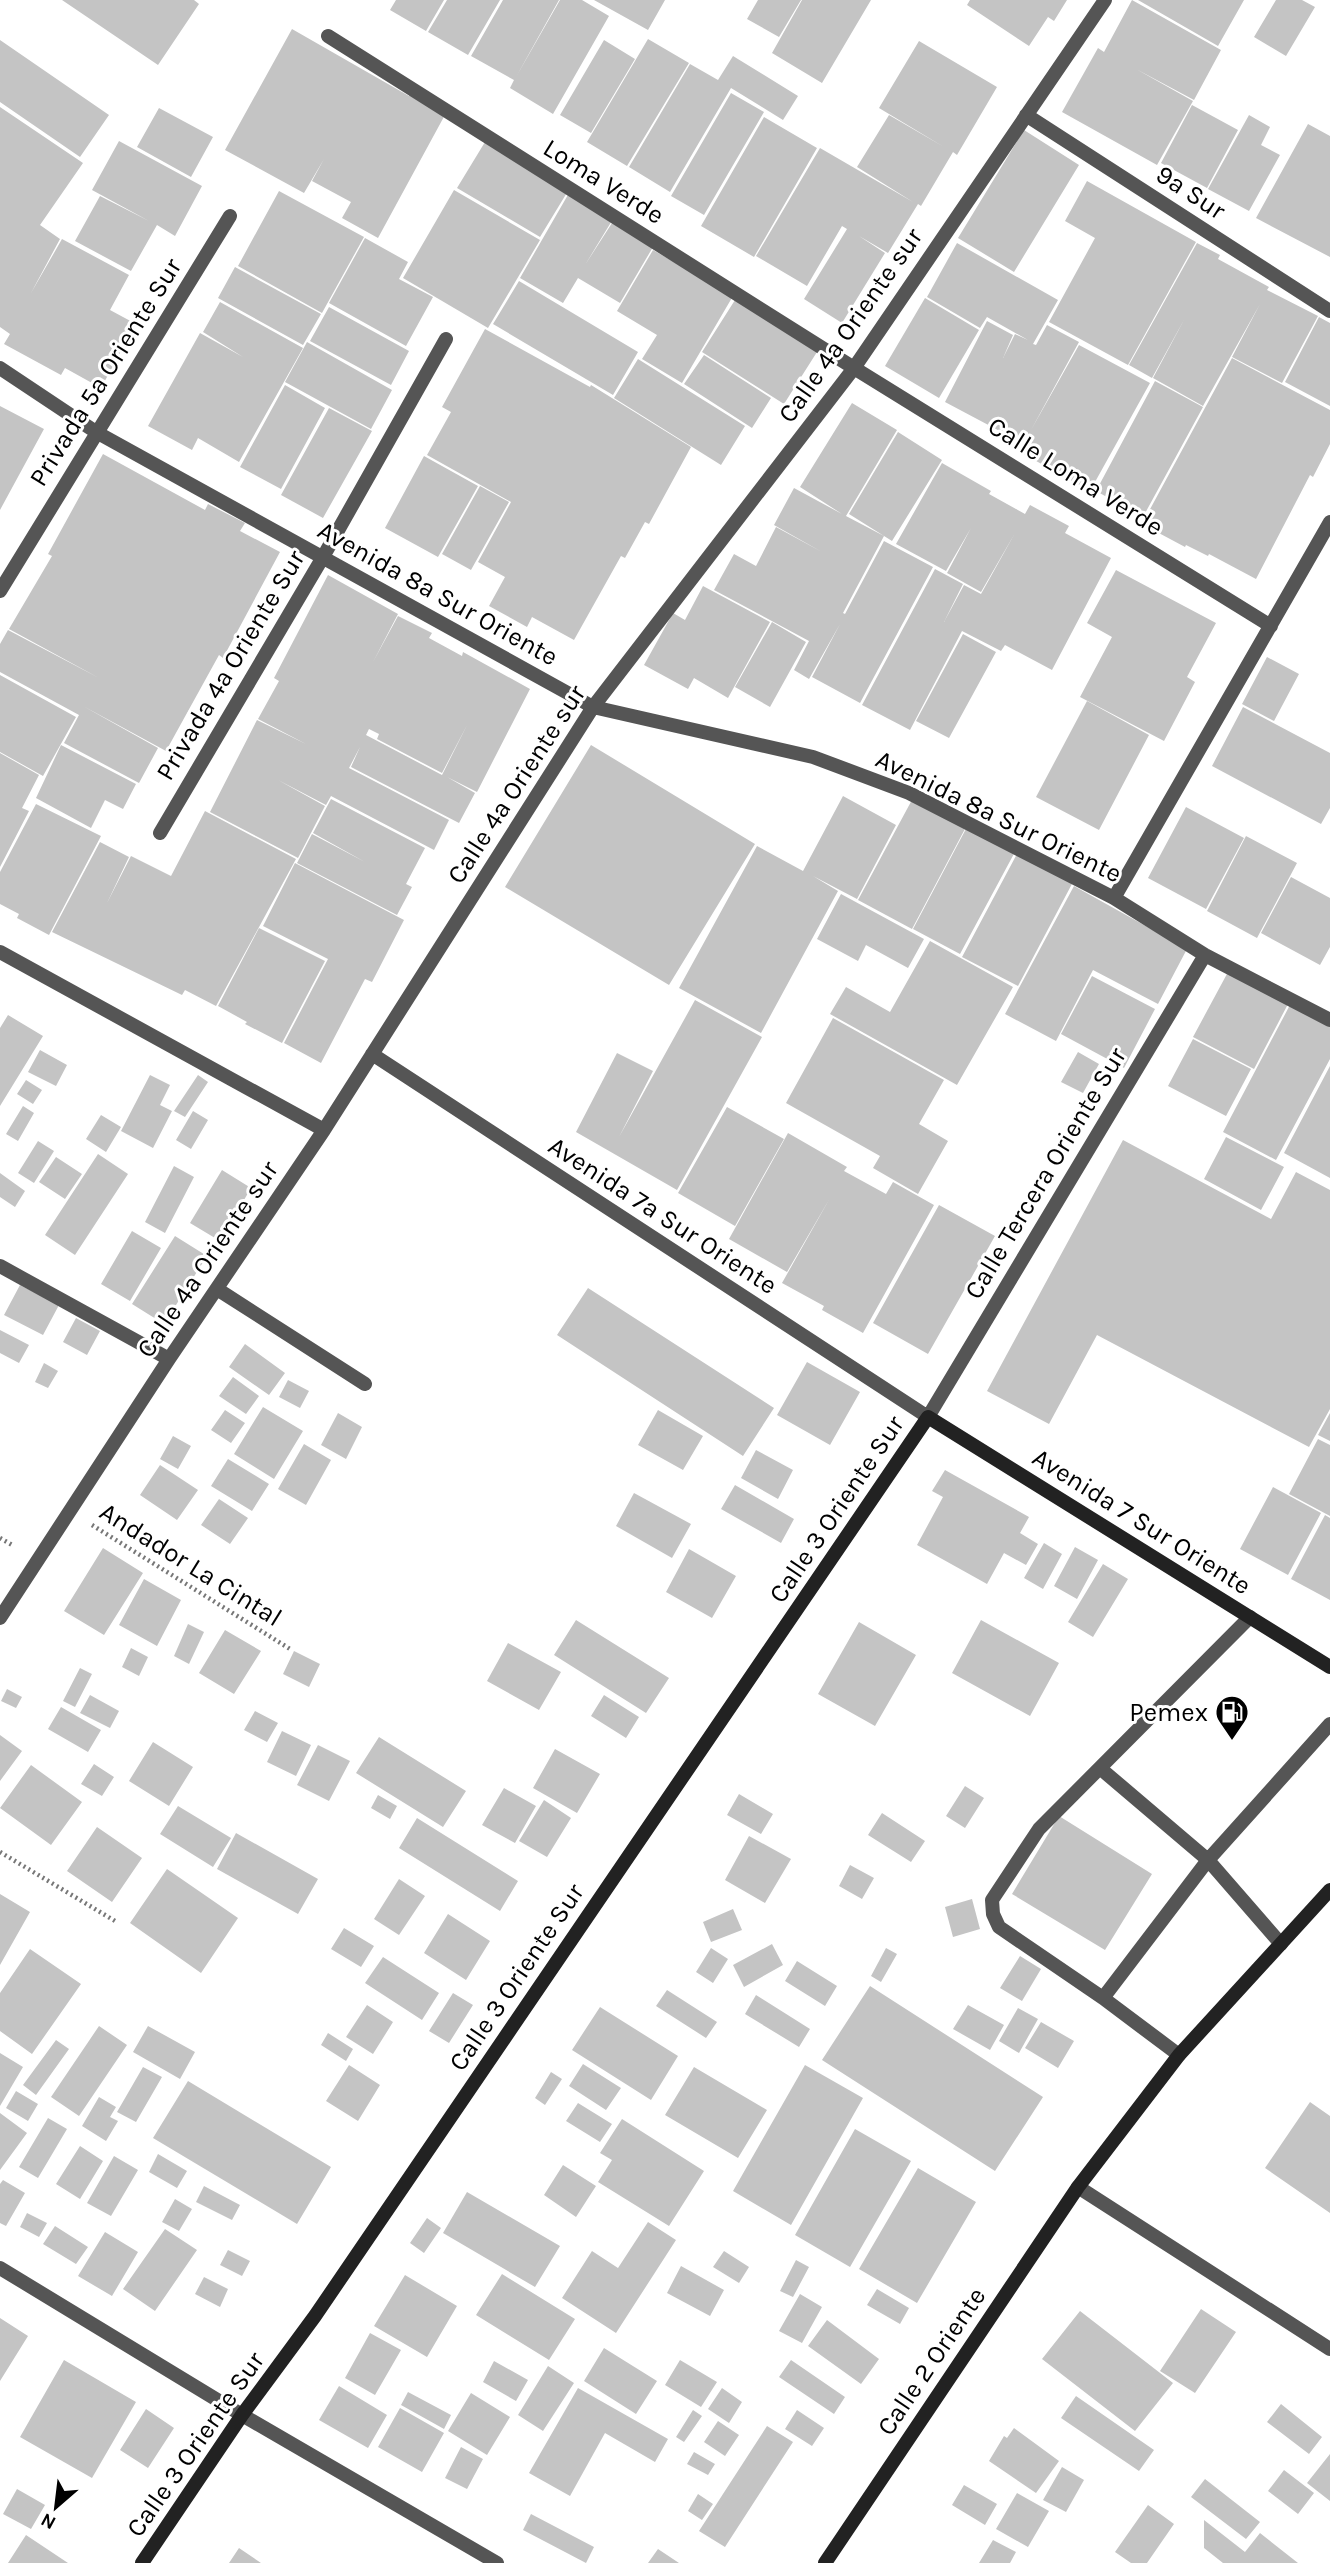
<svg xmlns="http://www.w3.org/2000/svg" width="1330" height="2563" viewBox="0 0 1330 2563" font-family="Karla,sans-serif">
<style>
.building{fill:#c4c4c4;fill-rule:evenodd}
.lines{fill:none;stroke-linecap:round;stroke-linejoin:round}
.path{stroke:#777;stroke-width:4.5;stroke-dasharray:2 3.5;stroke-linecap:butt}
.service{stroke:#555;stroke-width:14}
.minor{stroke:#555;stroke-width:14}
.tertiary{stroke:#555;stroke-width:14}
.secondary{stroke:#222;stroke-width:14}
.labels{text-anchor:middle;stroke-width:6;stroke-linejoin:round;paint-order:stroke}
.street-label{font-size:26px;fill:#000;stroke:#fff}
.poi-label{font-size:26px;fill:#000;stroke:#fff;text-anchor:end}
</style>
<rect width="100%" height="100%" fill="#fff"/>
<!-- building -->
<path class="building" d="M62 0H194L199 4 158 65Z
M396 0H444L426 31 390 10Z
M447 0H500L468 55 428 32Z
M503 0H559L516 77 560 0H582L609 16 553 114 510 88 514 80 471 56Z
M594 0H665L648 30Z
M758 0H801L779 37 747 19Z
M802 0H871L822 83 772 53Z
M970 0H1067L1054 21 1048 17 1029 46 967 5Z
M1132 0 1221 50 1194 100 1136 69 1193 101 1157 165 1062 112 1098 48 1104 52Z
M1138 0H1244L1218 46Z
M1276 0H1302L1315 7 1286 56 1254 37Z
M292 29 409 96 410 93 446 113 378 238 342 218 351 202 312 181 324 159 304 193 225 150Z
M648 39 689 63 627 166 587 142Z
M0 40 109 115 80 157 0 102Z
M604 40 635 59 591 133 560 115Z
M919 41 997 87 957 155 953 152 921 206 918 204 888 253 859 236 885 253 842 323 804 299 847 229 842 226 807 286 756 256 820 148 913 202 857 167 889 115 944 147 879 108Z
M733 56 798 96 783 120 731 88 670 192 629 167 690 64 718 80Z
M731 93 764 112 704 215 671 196Z
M1192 105 1238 130 1207 188 1161 163Z
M0 107 83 163 40 225 60 239 31 293 62 239 129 275 110 310 136 324 101 388 65 368 61 375 4 344 10 334 0 327Z
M159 108 213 137 191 177 137 147Z
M1249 115 1270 127 1261 145 1280 155 1249 211 1208 189Z
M764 117 817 148 754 257 701 226Z
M1308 124 1330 136V257L1256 218Z
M1024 130 1079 165 1014 272 958 238Z
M119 141 202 186 175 236 157 225 131 271 75 241 100 196 149 221 92 190Z
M485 142 568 191 540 237 457 188Z
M1087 181 1196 242 1128 365 1049 322 1095 238 1065 221Z
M454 190 540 240 488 328 403 278Z
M279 191 364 237 322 313 238 266Z
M569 193 613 219 585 265 612 223 653 247 620 303 578 278 563 303 520 278Z
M365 238 408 262 399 279 433 297 406 346 329 303Z
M957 243 1058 300 1033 344 1036 345 1047 325 1079 342 1031 430 1079 345 1150 383 1090 491 1020 452 1024 444 945 402 987 321 1013 335 1003 358 1015 334 1028 340 987 317 980 328 927 297Z
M1197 243 1220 255 1218 259 1269 287 1267 290 1318 316 1282 383 1232 357 1260 304 1203 406 1153 378 1185 318 1152 378 1129 365Z
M653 250 733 296 682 383 642 359 657 335 617 311Z
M235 267 321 314 303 345 218 298Z
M519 281 638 352 613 395 493 324Z
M925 298 979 330 939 398 885 366Z
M735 300 817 352 784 404 702 352Z
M220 302 303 348 239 462 198 438 192 450 148 426 200 333 243 357 203 332Z
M329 307 409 351 391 385 310 341Z
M1319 317 1330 323V406L1285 382Z
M485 329 590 387 591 385 691 447 649 524 645 522 625 558 621 556 574 640 532 617 527 627 489 606 505 577 478 562 511 502 427 455 451 412 442 407Z
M307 342 392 390 371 429 285 382Z
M704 355 771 398 752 428 684 384Z
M1232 358 1330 410V444L1313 477 1310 475 1256 579 1209 554 1208 556 1186 545 1185 547 1142 524Z
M638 359 745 426 721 465 614 398Z
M1155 381 1203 407 1143 517 1096 491Z
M285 385 325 408 281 489 240 467Z
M852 403 897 430 846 516 884 536 843 613 845 614 884 541 933 567 860 703 812 677 840 624 809 679 794 670 809 641 714 590 734 554 756 566 776 527 822 552 774 525 794 488 842 514 800 487Z
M0 406 44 429 0 510Z
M329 408 372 431 323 518 281 495Z
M898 432 942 460 892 541 849 514Z
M103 454 205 510 208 504 245 523 240 531 280 552 223 658 219 655 166 751 83 706 158 748 139 783 64 743 79 715 0 672V644L8 630 99 678 9 629 52 556 48 554Z
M424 456 478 486 438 557 385 528Z
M942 463 991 491 989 494 1025 514 1030 505 1069 526 1065 533 1111 558 1052 670 1005 645 1001 651 962 631 910 730 862 705 935 569 963 584 944 622 964 585 981 594 1015 533 981 592 947 573 971 528 946 571 896 544Z
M480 486 509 502 471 570 442 554Z
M1116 570 1216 623 1187 677 1195 682 1164 741 1080 697 1112 637 1087 623Z
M328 575 398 614 373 662 398 616 432 633 429 638 462 656 463 652 530 689 477 792 447 777 475 793 459 823 351 767 360 747 349 768 449 820 434 850 331 796 326 805 278 780 325 806 298 858 210 812 257 720 306 744 258 719 279 681 274 678ZM467 725 442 775 366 735 369 729 379 734 377 739 442 773Z
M703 586 770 622 728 698 694 678 688 689 644 665 673 613 685 620Z
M772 622 806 642 770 707 735 687Z
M963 634 996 652 949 738 916 721Z
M1267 657 1299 674 1274 721 1242 704Z
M0 675 76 717 43 776 0 752Z
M1087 701 1149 735 1099 830 1036 797Z
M1243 707 1330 753V808L1321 824 1212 766Z
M61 745 136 784 123 809 105 800 91 828 36 798Z
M591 745 755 844 669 985 505 887Z
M0 753 39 775 22 808 29 811 0 867Z
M843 796 896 825 857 899 813 876 838 891 761 1033 679 988 757 846 803 871Z
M913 798 966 827 912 929 858 900Z
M331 799 425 848 406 884 412 887 397 915 297 863 312 834 365 862 313 833Z
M36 804 101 836 49 935 17 918 19 914 0 904V872Z
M1186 807 1244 838 1206 909 1148 878Z
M205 811 296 859 216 1006 185 990 182 995 52 932 100 842 129 857 107 903 131 856 171 876Z
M968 825 1016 850 960 954 913 929Z
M1246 836 1297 863 1257 938 1207 911Z
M1018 852 1073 882 1018 986 962 957Z
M295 863 404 920 372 982 365 979 321 1063 284 1043 328 959 263 926Z
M1291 877 1330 898V947L1320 965 1261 933Z
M1074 886 1187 949 1158 1004 1093 970 1056 1041 1005 1014Z
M841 894 924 939 908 968 866 945 858 961 817 939Z
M259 928 325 961 282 1043 245 1024 247 1022 218 1006Z
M930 941 1013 987 957 1085 830 1014 846 987 890 1012Z
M1228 972 1288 1004 1254 1069 1193 1037Z
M1092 976 1155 1009 1124 1068 1061 1034Z
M695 1000 762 1037 677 1190 576 1132 617 1053 653 1071 619 1137Z
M1291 1003 1330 1024V1059L1276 1160 1223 1132Z
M8 1015 43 1036 0 1106V1028Z
M833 1018 944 1080 919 1124 948 1141 918 1194 873 1168 880 1156 786 1103Z
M1193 1039 1251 1069 1226 1116 1168 1086Z
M40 1050 67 1065 56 1086 28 1072Z
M1078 1052 1099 1064 1083 1093 1061 1082Z
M1330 1066V1178L1284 1153Z
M150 1075 170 1085 160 1105 172 1111 153 1148 121 1131Z
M198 1075 208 1082 185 1117 174 1111Z
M26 1080 42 1090 33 1104 17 1094Z
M23 1106 34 1113 18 1141 6 1134Z
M727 1107 784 1139 735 1226 678 1193Z
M193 1111 208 1120 191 1149 176 1140Z
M101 1115 121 1127 106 1152 86 1139Z
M788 1133 847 1167 844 1171 886 1194 893 1182 934 1205 863 1333 822 1310 824 1306 782 1283 830 1198 787 1272 729 1239Z
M1226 1137 1284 1167 1261 1210 1204 1179Z
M1123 1140 1271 1219 1296 1172 1330 1190V1409L1309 1447 1097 1335 1049 1424 987 1391Z
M38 1141 54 1151 34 1183 18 1173Z
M98 1154 128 1174 75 1255 45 1235Z
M56 1157 82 1174 65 1199 39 1182Z
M174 1166 194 1177 165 1233 145 1222Z
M222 1170 251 1188 220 1241 190 1223Z
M0 1173 25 1191 15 1207 0 1197Z
M939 1205 995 1236 928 1354 873 1323Z
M132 1231 161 1248 130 1301 101 1284Z
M175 1236 207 1256 164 1324 132 1304Z
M20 1285 59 1305 43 1335 4 1315Z
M588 1288 774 1408 743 1456 557 1335Z
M76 1318 100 1331 87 1355 63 1342Z
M0 1330 29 1345 19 1363 0 1353Z
M245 1344 285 1373 269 1395 229 1367Z
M807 1362 860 1392 830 1445 777 1415Z
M44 1363 58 1371 48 1388 35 1382Z
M233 1377 259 1396 246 1414 219 1396Z
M288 1380 309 1391 300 1408 279 1397Z
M263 1407 303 1431 274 1479 234 1454Z
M225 1410 245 1423 231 1443 211 1430Z
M658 1410 703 1436 683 1470 638 1445Z
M338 1413 362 1427 346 1459 321 1445Z
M1330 1413V1441L1318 1435Z
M173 1436 191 1446 178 1469 160 1459Z
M1318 1439 1330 1445V1516L1289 1494Z
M304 1444 331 1460 306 1505 278 1489Z
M756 1450 793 1470 778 1499 741 1478Z
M228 1459 269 1484 252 1511 211 1486Z
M160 1465 198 1490 177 1520 140 1495Z
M945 1470 1029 1517 1020 1533 1038 1544 1026 1565 1004 1553 987 1584 917 1545 943 1497 932 1491Z
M735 1485 794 1519 781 1543 721 1509Z
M1273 1487 1321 1513 1288 1575 1240 1549Z
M634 1493 691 1524 672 1558 616 1526Z
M219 1499 248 1518 230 1544 201 1525Z
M1325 1515 1330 1518V1600L1291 1579Z
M1044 1543 1062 1554 1043 1589 1024 1578Z
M1075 1547 1098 1560 1077 1599 1054 1586Z
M103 1548 143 1573 104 1635 64 1611Z
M689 1549 736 1576 712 1618 666 1592Z
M1103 1564 1128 1579 1093 1637 1068 1622Z
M144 1579 181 1600 157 1646 119 1625Z
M576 1620 669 1678 646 1713 554 1655Z
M981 1620 1059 1663 1030 1716 952 1673Z
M859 1622 916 1655 875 1726 818 1694Z
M188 1624 204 1632 189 1664 174 1656Z
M225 1630 261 1651 234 1694 199 1673Z
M508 1643 561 1672 539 1710 487 1681Z
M131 1648 148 1657 139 1676 122 1667Z
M294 1651 320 1664 309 1687 283 1674Z
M80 1668 92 1674 75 1707 63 1701Z
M7 1689 22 1697 16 1708 1 1701Z
M90 1695 119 1711 110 1728 80 1713Z
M604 1695 639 1717 626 1738 591 1716Z
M61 1707 101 1730 88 1752 48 1729Z
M255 1711 278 1723 267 1742 244 1730Z
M282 1731 311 1745 296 1776 267 1762Z
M0 1735 22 1751 0 1781Z
M379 1737 466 1791 443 1827 356 1773Z
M153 1742 193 1767 169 1806 129 1781Z
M318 1745 350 1761 329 1801 297 1785Z
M555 1749 600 1774 577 1813 533 1788Z
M94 1764 114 1777 102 1796 81 1784Z
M31 1765 82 1802 51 1845 0 1808Z
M965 1786 984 1798 965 1828 946 1816Z
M504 1788 536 1806 515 1843 482 1825Z
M739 1794 773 1814 761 1834 727 1815Z
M378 1795 397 1806 390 1819 371 1808Z
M544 1800 571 1818 547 1857 519 1841Z
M178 1806 231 1838 213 1867 160 1834Z
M882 1813 925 1841 911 1862 868 1835Z
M1059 1816 1152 1874 1105 1950 1012 1894Z
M417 1818 518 1881 500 1911 399 1848Z
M97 1827 142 1858 112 1902 67 1871Z
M236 1833 318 1879 298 1914 217 1869Z
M749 1836 791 1859 765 1903 725 1880Z
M850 1865 874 1878 862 1899 839 1886Z
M167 1869 238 1918 201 1973 130 1923Z
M399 1879 425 1896 399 1935 374 1919Z
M0 1894 30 1912 0 1965Z
M972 1899 980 1929 953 1937 945 1907Z
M733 1909 742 1930 711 1942 703 1922Z
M448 1914 490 1941 466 1980 424 1953Z
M344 1928 374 1946 361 1967 331 1949Z
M772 1944 783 1965 744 1987 733 1965Z
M711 1948 728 1959 713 1983 696 1972Z
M886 1948 897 1954 881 1982 871 1976Z
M30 1949 81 1984 32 2054 0 2031V1993Z
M1020 1956 1041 1969 1022 2001 1000 1988Z
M383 1957 439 1993 422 2020 365 1983Z
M797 1961 837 1986 825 2006 785 1981Z
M870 1986 1043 2097 995 2171 822 2060Z
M667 1990 717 2022 706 2038 656 2006Z
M453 1993 473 2005 449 2043 429 2031Z
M756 1995 810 2029 799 2047 745 2014Z
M367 2005 393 2022 373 2054 346 2037Z
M968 2005 1004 2025 990 2050 953 2029Z
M600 2007 678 2056 651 2100 572 2050Z
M1018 2008 1038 2019 1019 2053 999 2041Z
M1041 2022 1074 2041 1058 2068 1025 2048Z
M99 2026 127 2045 79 2116 51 2097Z
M148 2026 195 2052 180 2079 133 2052Z
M328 2033 353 2049 346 2061 321 2045Z
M56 2040 69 2049 36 2095 23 2085Z
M0 2053 23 2067 0 2106Z
M583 2064 621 2088 606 2110 569 2086Z
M349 2065 380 2085 358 2121 326 2101Z
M805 2065 863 2098 791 2225 733 2191Z
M143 2067 162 2077 136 2122 117 2112Z
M694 2067 767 2110 738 2158 665 2115Z
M551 2072 562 2079 545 2105 535 2098Z
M188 2081 331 2167 297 2224 153 2138Z
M16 2091 38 2104 28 2121 6 2108Z
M99 2097 116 2107 110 2117 118 2121 106 2141 82 2126Z
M1310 2102 1330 2116V2213L1265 2168Z
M578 2103 612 2124 600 2142 566 2121Z
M0 2113 27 2133 0 2170Z
M48 2118 67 2129 38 2178 19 2167Z
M622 2119 704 2171 669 2226 598 2182 612 2160 600 2153Z
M855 2129 911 2161 850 2267 795 2235Z
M80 2146 103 2161 80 2199 56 2184Z
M158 2154 187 2171 177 2188 149 2172Z
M114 2156 138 2170 111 2216 87 2203Z
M563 2165 596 2186 576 2217 544 2195Z
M918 2168 976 2202 917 2303 859 2269Z
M3 2180 25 2193 6 2226 0 2223V2184Z
M204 2186 240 2205 232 2220 196 2202Z
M467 2192 560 2246 535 2287 443 2233Z
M175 2199 192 2209 179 2231 162 2222Z
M27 2213 47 2223 39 2237 20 2227Z
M427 2218 441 2228 424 2253 410 2243Z
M648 2222 676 2240 616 2333 562 2298 592 2251 618 2268Z
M55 2226 88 2247 76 2264 43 2244Z
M165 2229 197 2250 155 2311 123 2289Z
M105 2232 138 2252 112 2296 78 2276Z
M228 2250 250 2261 242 2276 220 2265Z
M724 2251 749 2267 739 2283 713 2267Z
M796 2260 809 2267 793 2297 780 2291Z
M681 2266 724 2290 710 2316 667 2293Z
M502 2274 575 2319 549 2360 476 2315Z
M405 2275 457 2306 427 2357 374 2326Z
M204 2277 228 2289 220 2307 195 2294Z
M877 2289 909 2308 900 2324 867 2305Z
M800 2294 822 2307 802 2343 779 2331Z
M1201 2309 1236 2332 1195 2393 1160 2371Z
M1080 2311 1173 2383 1135 2431 1042 2359Z
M0 2318 28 2336 0 2381Z
M827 2320 879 2359 861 2384 808 2346Z
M370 2333 401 2350 375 2395 345 2378Z
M604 2348 657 2381 636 2414 584 2381Z
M64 2360 136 2402 92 2478 20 2437Z
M680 2360 717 2382 701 2407 665 2385Z
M791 2360 845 2397 834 2414 779 2377Z
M494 2361 528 2380 516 2401 483 2382Z
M548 2366 574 2383 543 2431 518 2415Z
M339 2386 387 2415 368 2448 319 2420Z
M578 2388 668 2439 655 2462 605 2433 570 2496 529 2473Z
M722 2388 742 2402 729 2423 708 2409Z
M408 2392 451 2415 444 2429 401 2405Z
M471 2393 510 2417 487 2455 448 2431Z
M1076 2396 1154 2450 1139 2471 1061 2418Z
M1281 2404 1322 2437 1309 2454 1267 2422Z
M400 2408 444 2433 422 2472 378 2447Z
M146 2409 174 2428 148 2468 120 2450Z
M693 2410 702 2416 684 2442 676 2437Z
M797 2410 824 2428 812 2446 785 2429Z
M718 2421 739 2435 725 2456 704 2442Z
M767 2426 793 2442 725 2547 699 2531Z
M1014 2428 1059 2461 1036 2493 989 2461 1004 2436 1007 2438Z
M461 2447 483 2459 467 2489 445 2478Z
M694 2452 715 2464 708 2475 687 2464Z
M1330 2454V2501L1307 2483Z
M1062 2467 1084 2480 1066 2512 1043 2500Z
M1284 2470 1314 2493 1298 2514 1268 2491Z
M1205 2479 1260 2522 1246 2539 1191 2497Z
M964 2485 997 2504 985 2525 952 2505Z
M17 2489 45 2505 31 2529 3 2514Z
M1017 2493 1049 2511 1028 2547 996 2529Z
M698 2494 713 2504 702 2520 688 2511Z
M1148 2505 1174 2524 1147 2563H1131L1115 2552Z
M531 2514 594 2547 586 2563 523 2530Z
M1204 2520 1245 2552 1260 2533 1298 2563H1223L1204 2548Z
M26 2535 68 2563H8Z
M993 2540 1016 2552 1010 2563H979Z
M239 2548 261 2563H229Z
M658 2549 679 2563H648Z"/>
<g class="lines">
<!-- path -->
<path class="path" d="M92 1525 290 1649
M0 1538 14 1546
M0 1852 115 1921"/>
<!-- service -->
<path class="service" d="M1101 1769 1208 1860 1281 1944
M1103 1998 1208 1860 1330 1724
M1179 2055 1103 1998 999 1927 993 1914 992 1900 1039 1829 1250 1617"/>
<!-- minor -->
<path class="minor" d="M328 36 854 368 1271 626
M1026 115 1330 311
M0 368 96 432 593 707 813 757 909 793 1114 898 1205 955 1330 1020
M0 591 230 216
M160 833 323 557 446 339
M1114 898 1330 522
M0 952 324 1130
M372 1054 928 1417 1205 955
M0 1266 169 1359
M217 1289 365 1384
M0 1618 169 1359 324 1130 593 707 854 368 1105 0
M1078 2187 1330 2349"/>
<!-- tertiary -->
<path class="tertiary" d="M0 2268 242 2415 497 2563"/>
<!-- secondary -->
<path class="secondary" d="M142 2563 242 2415 315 2316 928 1417 1330 1667
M825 2563 1078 2187 1179 2055 1330 1890"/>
</g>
<!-- icons -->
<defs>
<symbol id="fuel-pin" viewBox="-11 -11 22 30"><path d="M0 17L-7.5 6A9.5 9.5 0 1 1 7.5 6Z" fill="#000" stroke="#fff"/><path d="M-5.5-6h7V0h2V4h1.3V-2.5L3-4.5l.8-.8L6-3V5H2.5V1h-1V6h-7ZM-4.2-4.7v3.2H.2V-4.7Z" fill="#fff"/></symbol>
</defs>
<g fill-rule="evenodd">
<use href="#fuel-pin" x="1213" y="1693" width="38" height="52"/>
</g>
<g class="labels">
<!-- street labels -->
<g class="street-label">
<text transform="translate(604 181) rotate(32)" y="9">Loma Verde</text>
<text transform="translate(1191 192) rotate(33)" y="9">9a Sur</text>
<text transform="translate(850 325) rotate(-55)" y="9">Calle 4a Oriente sur</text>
<text transform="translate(105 372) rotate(-58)" y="9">Privada 5a Oriente Sur</text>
<text transform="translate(1076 476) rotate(32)" y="9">Calle Loma Verde</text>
<text transform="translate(438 593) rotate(29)" y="9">Avenida 8a Sur Oriente</text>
<text transform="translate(230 665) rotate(-59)" y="9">Privada 4a Oriente Sur</text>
<text transform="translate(516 784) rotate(-57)" y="9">Calle 4a Oriente sur</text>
<text transform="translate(999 816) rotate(26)" y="9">Avenida 8a Sur Oriente</text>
<text transform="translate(1045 1173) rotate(-59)" y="9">Calle Tercera Oriente Sur</text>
<text transform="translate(663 1215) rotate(33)" y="9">Avenida 7a Sur Oriente</text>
<text transform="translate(207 1259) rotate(-56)" y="9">Calle 4a Oriente sur</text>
<text transform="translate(836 1509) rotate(-56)" y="9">Calle 3 Oriente Sur</text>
<text transform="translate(1142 1521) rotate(32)" y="9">Avenida 7 Sur Oriente</text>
<text transform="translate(191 1564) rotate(32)" y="9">Andador La Cintal</text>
<text transform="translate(516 1977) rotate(-56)" y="9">Calle 3 Oriente Sur</text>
<text transform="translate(931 2361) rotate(-56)" y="9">Calle 2 Oriente</text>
<text transform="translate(195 2444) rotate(-55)" y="9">Calle 3 Oriente Sur</text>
</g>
<!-- poi labels -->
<g class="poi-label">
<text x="1208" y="1721">Pemex</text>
</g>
</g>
<!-- north arrow -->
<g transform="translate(56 2507) rotate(208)" stroke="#ffffff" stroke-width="5" paint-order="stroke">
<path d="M0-5L12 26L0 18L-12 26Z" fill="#000000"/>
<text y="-10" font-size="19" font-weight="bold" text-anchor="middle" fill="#000000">N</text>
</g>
</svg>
